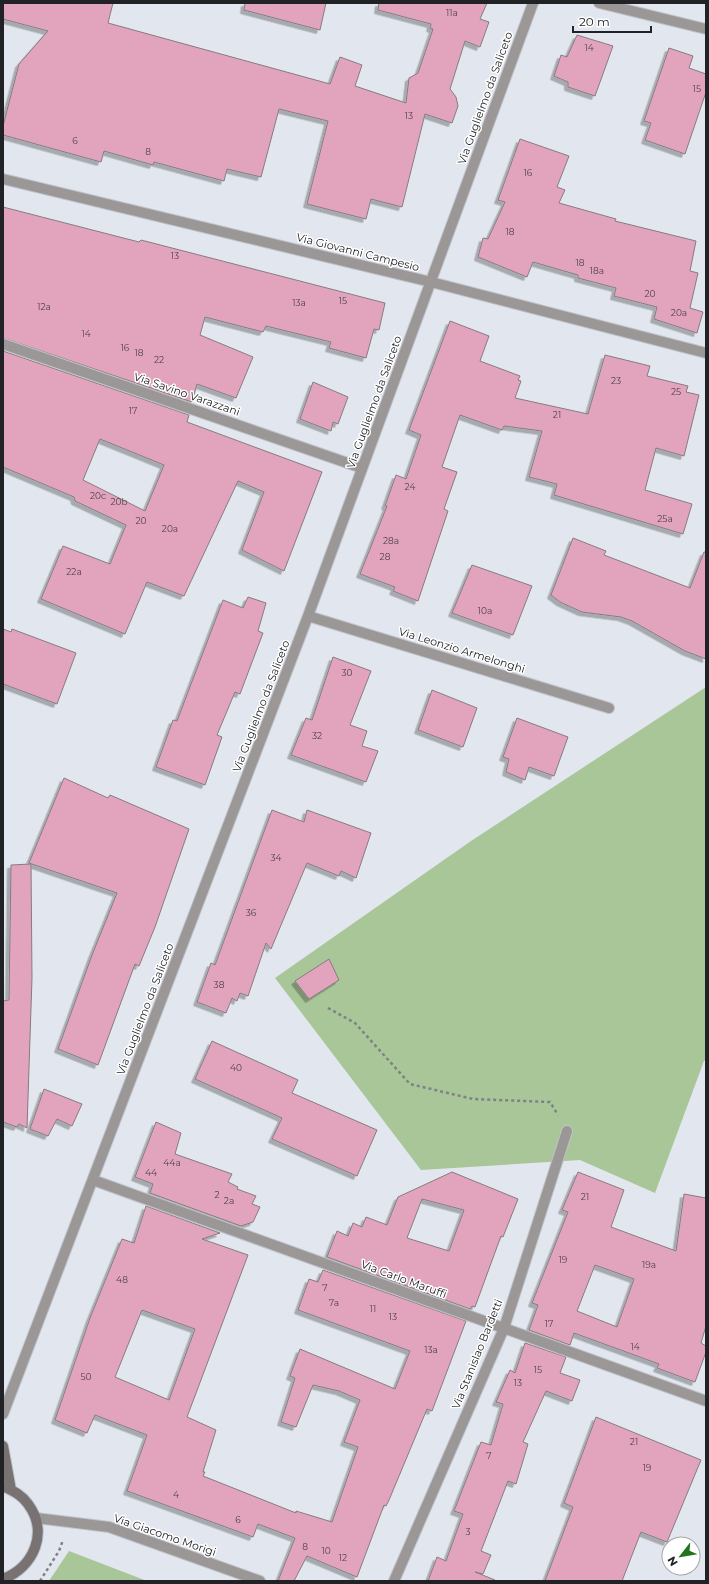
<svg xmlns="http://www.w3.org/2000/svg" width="709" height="1584" viewBox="0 0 709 1584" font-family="Montserrat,sans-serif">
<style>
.green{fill:#a9c699}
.building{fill:#e2a4bd;stroke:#857c7f;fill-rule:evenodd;filter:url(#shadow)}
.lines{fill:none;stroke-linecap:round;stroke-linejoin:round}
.street-casing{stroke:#bfc3ca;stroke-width:12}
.secondary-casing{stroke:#bfc3ca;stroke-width:12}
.path{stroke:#7e8186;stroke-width:2.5;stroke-dasharray:3 3;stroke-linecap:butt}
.street{stroke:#9c9797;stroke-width:10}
.secondary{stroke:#787272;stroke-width:10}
.labels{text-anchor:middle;stroke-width:3;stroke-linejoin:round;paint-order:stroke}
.number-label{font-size:9px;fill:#51424b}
.street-label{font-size:11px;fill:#212225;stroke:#fff}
</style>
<defs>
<filter id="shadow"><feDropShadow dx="-3.5" dy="3.5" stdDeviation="0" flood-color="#0004"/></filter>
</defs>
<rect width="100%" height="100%" fill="#e2e6ee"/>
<!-- green -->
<path class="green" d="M706 687V1060L704 1061 655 1193 580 1160 421 1170 275 978 471 841Z
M69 1551 147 1581H49Z"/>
<!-- building -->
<path class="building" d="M3 3H113L108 23 330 84 340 57 362 65 355 86 406 103 409 78 418 73 433 29 430 28 431 24 378 10 379 3H487L480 19 489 22 480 47 465 41 450 89 456 97 458 106 452 123 425 114 402 207 371 199 366 219 307 204 328 121 279 109 261 177 227 169 224 181 154 162 153 165 104 151 101 162 3 135V126L19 64 48 31 3 19Z
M245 3H326L320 30 244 10Z
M577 35 613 46 595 96 568 87V82L554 76 561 55 567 57Z
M669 48 693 56 689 68 706 74V92L685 154 645 140 651 123 644 121Z
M520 139 569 156 557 187 565 190 559 203 616 219 615 221 696 241 690 271 698 273 690 308 703 312 697 333 654 319 657 307 614 296 616 288 578 278V275L533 262 527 277 478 257 483 238 488 239 505 202 498 200Z
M3 207 139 242 141 240 385 303 379 330 374 329 366 358 329 348 331 342 266 326 263 332 205 317 200 335 253 357 236 398 197 384 192 402 3 338Z
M450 321 489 336 480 361 520 376 518 380 521 381 515 398 588 414 605 355 650 366 647 376 688 386 686 392 699 395 684 456 656 448 645 490 692 504 683 534 554 495 557 484 529 477 542 431 504 426 502 430 460 415 442 467 457 472 444 509 448 511 418 601 393 591 395 587 360 574 387 506H385L396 475 406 479 421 435 409 430Z
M3 351 189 415 187 422 322 472 284 571 242 550 264 492 238 481 184 596 147 582 125 634 41 599 63 546 110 564 126 525 75 501 74 497 3 467ZM100 439 164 465 145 511 83 480Z
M313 382 348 397 338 424 333 422 331 431 300 419Z
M573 538 606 551 604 555 690 588 704 552H706V659L685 651 632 621 621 617 582 612 560 602 551 595Z
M472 565 532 586 513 635 452 613Z
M248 597 266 603 258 631 263 633 240 694 235 692 217 735 222 737 205 785 156 767 173 720 177 721 223 600 243 608Z
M3 629 11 632 12 629 76 653 57 704 3 684Z
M333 657 371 671 350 725 367 731 362 746 378 751 366 782 291 755 306 718 312 720Z
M432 690 477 708 463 747 418 730Z
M517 718 568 737 554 776 529 767 525 780 506 772 509 759 503 757Z
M64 778 108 798 110 795 189 829 155 927 139 966 135 964 98 1065 58 1049 92 955 117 893 29 863Z
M272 810 304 822 307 810 371 833 356 878 341 871 339 876 307 863 271 949 266 943 248 996 240 993 237 1001 232 998 226 1013 197 1002 211 963 215 965Z
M31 864 32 978 27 1128 19 1124 17 1127 3 1122V1001L9 1000 11 865Z
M329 959 339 980 309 999 295 981Z
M212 1041 298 1080 292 1093 377 1130 357 1176 272 1139 282 1118 195 1079Z
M44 1089 82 1104 72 1126 57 1119 48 1136 30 1129Z
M156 1122 181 1133 175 1154 232 1174 228 1182 238 1187 237 1189 256 1196 252 1204 260 1207 253 1222 241 1226 150 1193 153 1184 135 1177Z
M452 1172 518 1199 503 1237 501 1236 475 1307 472 1306 470 1309 327 1257 337 1231 348 1236 353 1223 362 1227 366 1217 387 1225 398 1197ZM422 1199 464 1210 449 1251 407 1238Z
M578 1172 624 1190 611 1227 676 1251 684 1194 706 1198V1326L701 1343 706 1346V1352L695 1382 657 1368 659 1364 574 1333 570 1345 529 1330 538 1305 532 1303 568 1212 562 1210ZM595 1265 634 1279 617 1327 577 1311Z
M146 1206 220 1233 202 1239 248 1255 187 1417 216 1430 203 1472H205L203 1476 296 1513V1511L332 1522 358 1447 344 1442 360 1400 339 1391 313 1385 296 1427 281 1422 295 1378 290 1376 300 1349 395 1389 410 1351 298 1310 309 1279 318 1282 323 1270 466 1321 432 1411 427 1409 389 1500 386 1506 384 1505 357 1577 307 1556 294 1581H278L295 1538 258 1524 253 1537 127 1491 147 1435 95 1415 87 1433 55 1420 90 1318 122 1239 134 1243ZM142 1310 195 1329 169 1400 115 1377Z
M525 1343 566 1357 560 1373 580 1380 572 1401 546 1391 523 1442 528 1444 516 1484 508 1481 481 1551 491 1555 483 1574 475 1572 495 1580 494 1581H428L437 1557 446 1561 463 1514 454 1511 481 1442 491 1445 503 1404 496 1402 510 1370 515 1373Z
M596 1417 701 1460 667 1542 641 1532 622 1581H545L573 1507 564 1503Z"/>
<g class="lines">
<defs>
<path id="street" d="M599 3 706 29
M3 179 431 282 706 353
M3 344 362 468
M308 616 609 708
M93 1180 706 1401
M3 1414 308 616 533 3
M36 1518 109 1527 260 1581
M394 1581 504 1328 567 1131"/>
<path id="secondary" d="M3 1446 11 1490
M3 1486C13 1491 22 1495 28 1504 49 1532 34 1567 3 1579"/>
</defs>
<!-- street casing -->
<use href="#street" class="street-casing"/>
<!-- secondary casing -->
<use href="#secondary" class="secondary-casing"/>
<!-- path -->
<path class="path" d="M328 1008 355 1023 410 1084 473 1099 550 1102 558 1115
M40 1581 59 1551 63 1540"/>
<!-- street -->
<use href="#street" class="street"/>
<!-- secondary -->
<use href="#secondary" class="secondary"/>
</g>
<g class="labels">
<!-- number labels -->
<g class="number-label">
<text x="452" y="16">11a</text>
<text x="589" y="51">14</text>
<text x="697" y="92">15</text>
<text x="409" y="119">13</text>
<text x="75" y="144">6</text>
<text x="148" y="155">8</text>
<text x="528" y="176">16</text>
<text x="510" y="235">18</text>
<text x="175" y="259">13</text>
<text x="580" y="266">18</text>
<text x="597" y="274">18a</text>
<text x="650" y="297">20</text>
<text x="343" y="304">15</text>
<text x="299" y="306">13a</text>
<text x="44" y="310">12a</text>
<text x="679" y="316">20a</text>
<text x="86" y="337">14</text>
<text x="125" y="351">16</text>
<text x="139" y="356">18</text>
<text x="159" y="363">22</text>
<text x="616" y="384">23</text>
<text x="676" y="395">25</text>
<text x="133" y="414">17</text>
<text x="557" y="418">21</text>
<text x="410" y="490">24</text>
<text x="98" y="499">20c</text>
<text x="119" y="505">20b</text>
<text x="665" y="522">25a</text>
<text x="141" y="524">20</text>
<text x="170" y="532">20a</text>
<text x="391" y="544">28a</text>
<text x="385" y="560">28</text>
<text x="74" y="575">22a</text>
<text x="485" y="614">10a</text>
<text x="347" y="676">30</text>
<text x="317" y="739">32</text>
<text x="276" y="861">34</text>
<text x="251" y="916">36</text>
<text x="219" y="988">38</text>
<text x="236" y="1071">40</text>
<text x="172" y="1166">44a</text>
<text x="151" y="1176">44</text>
<text x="217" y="1198">2</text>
<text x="585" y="1200">21</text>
<text x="229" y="1204">2a</text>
<text x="563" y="1263">19</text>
<text x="649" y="1268">19a</text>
<text x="122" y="1283">48</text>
<text x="325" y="1291">7</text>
<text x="334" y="1306">7a</text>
<text x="373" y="1312">11</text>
<text x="393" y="1320">13</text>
<text x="549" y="1327">17</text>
<text x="635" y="1350">14</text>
<text x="431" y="1353">13a</text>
<text x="538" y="1373">15</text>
<text x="86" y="1380">50</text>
<text x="518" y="1386">13</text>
<text x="634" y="1445">21</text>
<text x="489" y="1459">7</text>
<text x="647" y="1471">19</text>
<text x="176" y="1498">4</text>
<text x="238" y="1523">6</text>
<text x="468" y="1535">3</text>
<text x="305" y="1550">8</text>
<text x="326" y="1554">10</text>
<text x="343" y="1561">12</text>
</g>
<!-- street labels -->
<g class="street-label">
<text transform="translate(485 98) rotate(-70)" y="4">Via Guglielmo da Saliceto</text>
<text transform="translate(358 252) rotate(14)" y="4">Via Giovanni Campesio</text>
<text transform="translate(187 394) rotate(19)" y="4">Via Savino Varazzani</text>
<text transform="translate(374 402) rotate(-70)" y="4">Via Guglielmo da Saliceto</text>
<text transform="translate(462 650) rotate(17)" y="4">Via Leonzio Armelonghi</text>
<text transform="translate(261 706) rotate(-69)" y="4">Via Guglielmo da Saliceto</text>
<text transform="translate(145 1009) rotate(-69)" y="4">Via Guglielmo da Saliceto</text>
<text transform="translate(404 1279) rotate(20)" y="4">Via Carlo Maruffi</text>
<text transform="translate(477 1354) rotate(-68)" y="4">Via Stanislao Bardetti</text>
<text transform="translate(165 1535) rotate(19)" y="4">Via Giacomo Morigi</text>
</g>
</g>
<!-- border -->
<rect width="709" height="1584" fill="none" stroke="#212225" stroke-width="8"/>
<!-- north arrow -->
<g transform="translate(681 1556) rotate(239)"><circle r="19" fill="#ffffff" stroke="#a6a7a8"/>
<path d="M0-3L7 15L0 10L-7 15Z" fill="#21741e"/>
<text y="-6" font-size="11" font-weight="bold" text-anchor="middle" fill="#212225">N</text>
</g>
<!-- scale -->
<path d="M573 26v6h78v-6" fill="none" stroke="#212225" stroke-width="2"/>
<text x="579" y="26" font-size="12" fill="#212225" stroke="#ffffff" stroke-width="3" paint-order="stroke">20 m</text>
</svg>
